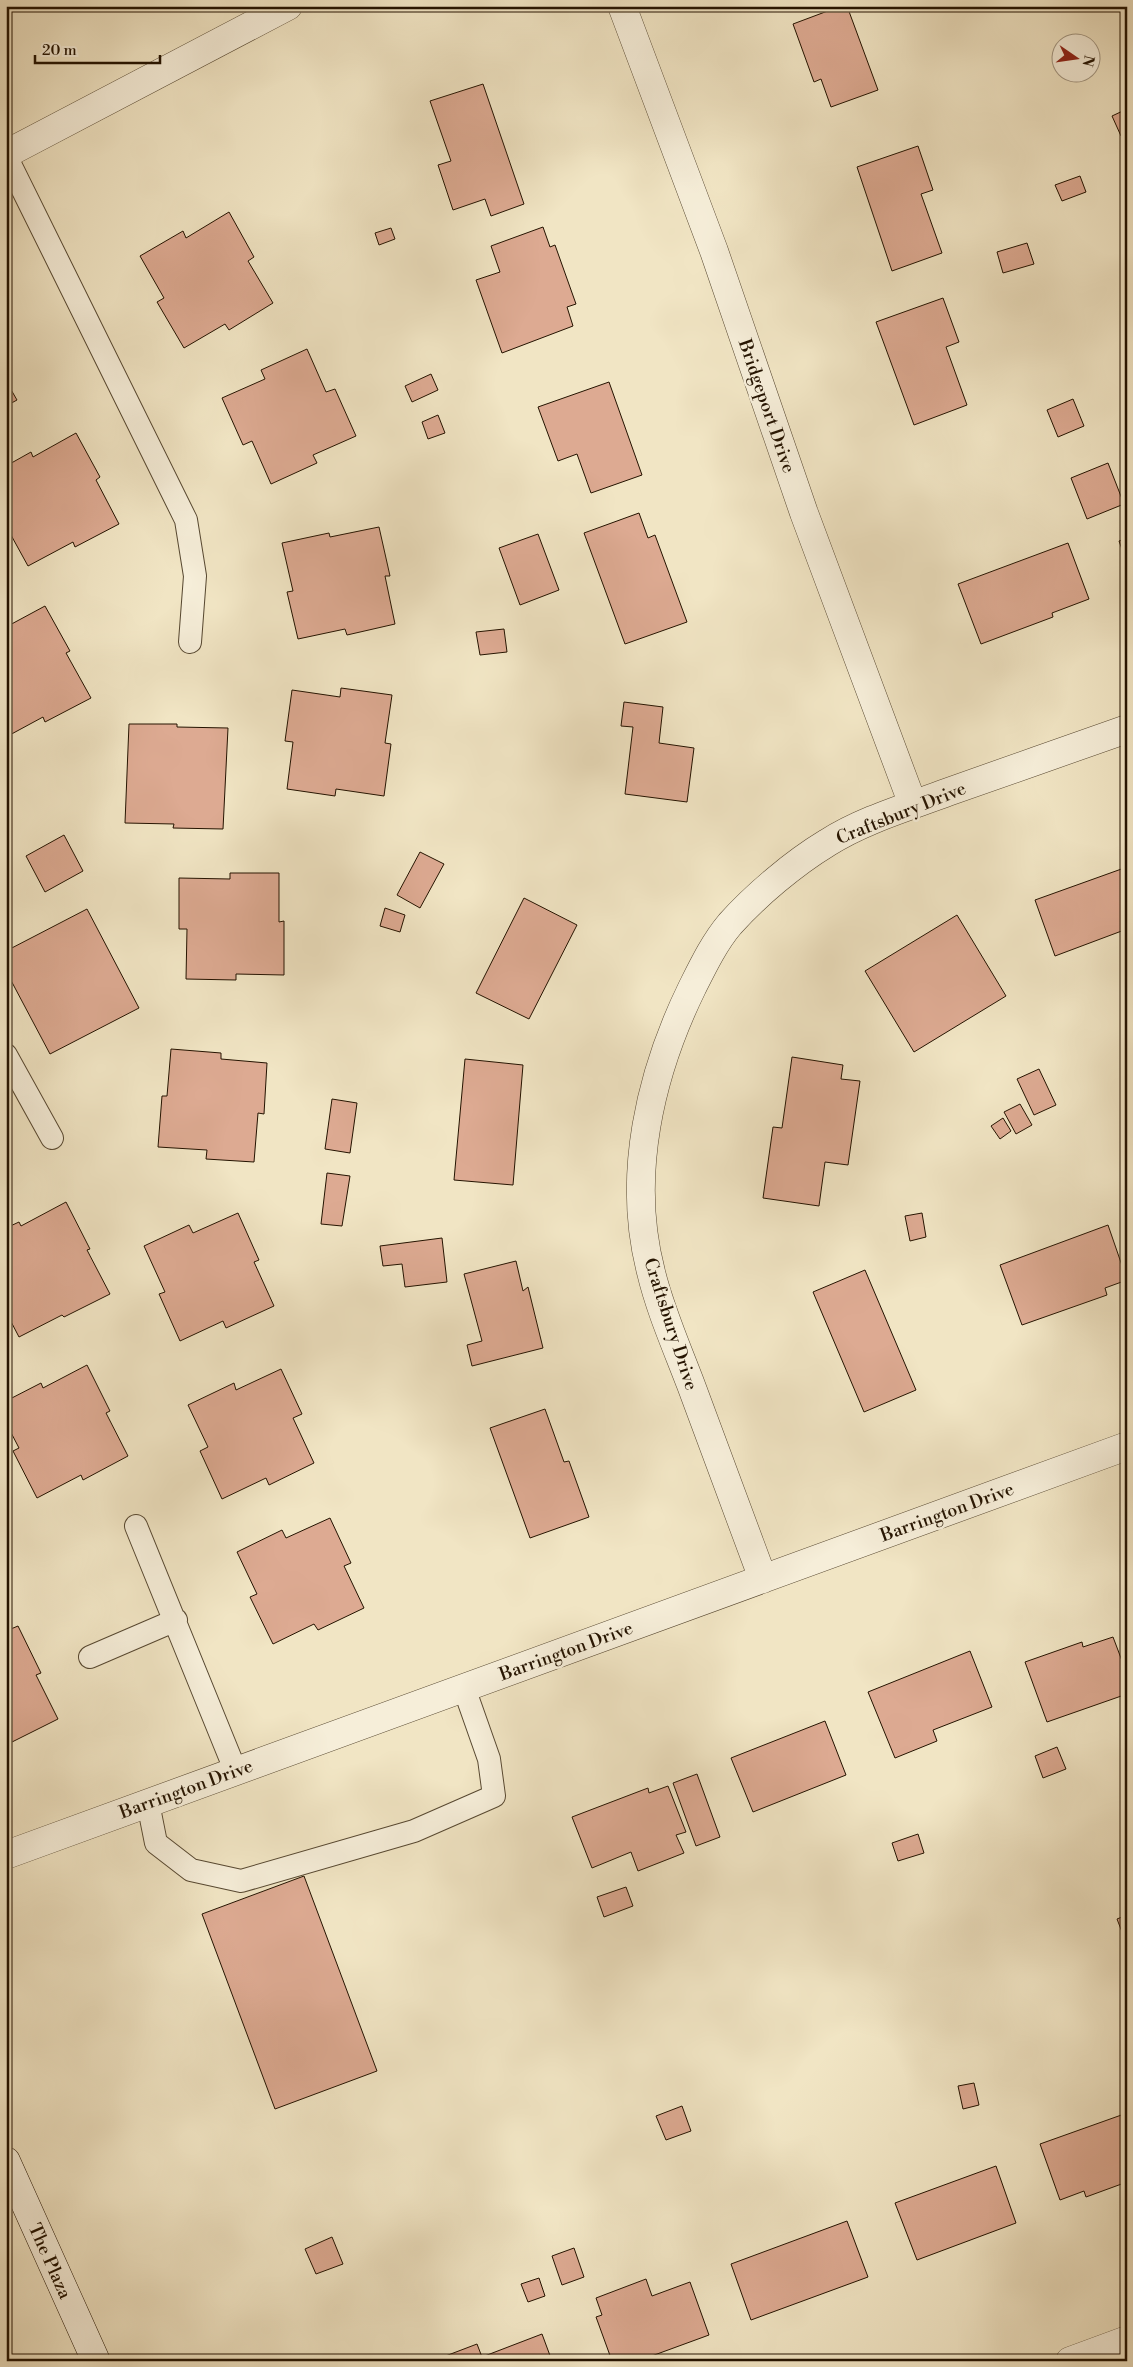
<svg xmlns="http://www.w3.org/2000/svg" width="1133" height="2367" viewBox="0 0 1133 2367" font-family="'Libre Bodoni',serif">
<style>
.building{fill:#ddaa92;stroke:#241300}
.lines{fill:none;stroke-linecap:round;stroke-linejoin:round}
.lane-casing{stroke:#574831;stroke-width:24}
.street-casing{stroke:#574831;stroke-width:29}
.secondary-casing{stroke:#241300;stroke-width:29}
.lane{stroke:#f6eed9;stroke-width:22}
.street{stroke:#f6eed9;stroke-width:28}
.secondary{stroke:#f6eed9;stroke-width:28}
.labels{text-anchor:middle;stroke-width:5;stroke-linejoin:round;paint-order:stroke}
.street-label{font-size:18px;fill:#241300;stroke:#f6eed9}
</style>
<rect width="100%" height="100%" fill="#f1e5c4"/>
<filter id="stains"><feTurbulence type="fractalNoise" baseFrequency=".004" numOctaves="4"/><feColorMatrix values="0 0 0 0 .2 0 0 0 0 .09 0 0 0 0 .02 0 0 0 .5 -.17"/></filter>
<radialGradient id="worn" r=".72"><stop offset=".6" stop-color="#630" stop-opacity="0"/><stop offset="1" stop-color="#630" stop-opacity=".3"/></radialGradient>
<!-- building -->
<path class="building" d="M841 6H847L878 90 831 107 821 79 814 82 793 24Z
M483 84 524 204 491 216 485 199 453 210 438 165 451 161 430 101Z
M1127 109V133L1121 136 1112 116Z
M918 146 933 190 921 194 942 253 892 271 857 167Z
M1080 176 1086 192 1062 201 1055 185Z
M229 212 254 257 248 261 273 303 229 330 225 324 184 348 157 302 164 298 140 256 183 231 186 238Z
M543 227 550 247 555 245 576 304 567 307 573 326 502 353 476 280 500 272 491 246Z
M391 228 395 239 379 245 375 233Z
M1027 243 1034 264 1003 273 997 252Z
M943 298 959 342 946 347 967 405 914 425 876 322Z
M307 349 326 392 335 389 356 436 313 455 317 463 271 484 252 441 243 445 222 398 265 379 261 370Z
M431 374 438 390 412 402 405 386Z
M6 381 17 400 6 406Z
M609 382 642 475 591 493 577 454 558 461 538 407Z
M1073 399 1084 426 1058 437 1047 410Z
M438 415 445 433 428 439 422 422Z
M76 433 100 477 96 480 119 524 75 547 73 542 28 566 6 526V521L10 519 6 512V466L31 452 33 457Z
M1108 463 1124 504 1087 519 1071 478Z
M639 513 648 538 655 535 687 622 625 644 584 533Z
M379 527 390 576H385L395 624 347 635 345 629 298 639 287 592 293 591 282 543 329 533 330 537Z
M538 534 559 590 520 605 499 548Z
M1127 538V563L1119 541Z
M1068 543 1089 599 1052 613 1053 617 981 644 958 584Z
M45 606 70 651 66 653 91 698 45 722 43 717 6 737V627Z
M504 629 507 652 480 655 476 632Z
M341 688 392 695 385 743 391 744 384 796 336 789 335 796 287 789 293 742 285 741 292 690 340 697Z
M624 702 663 707 659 743 694 748 687 802 625 794 633 727 621 726Z
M129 724H177V727L228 728 223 829 173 828 174 824 125 823Z
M64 835 83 871 45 892 26 856Z
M420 852 444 864 420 908 397 895Z
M1127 867V929L1055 956 1035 900Z
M230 873H279V922L284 921V975L236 974V980L186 979 187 929H179V878L230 879Z
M524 898 577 925 529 1019 476 993Z
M385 908 405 915 400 932 380 926Z
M87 909 139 1008 50 1054 6 971V951Z
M957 915 1006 996 914 1052 865 971Z
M171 1049 221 1053V1059L267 1063 264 1114 258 1113 254 1162 206 1159 207 1150 158 1147 162 1096H167Z
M792 1057 843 1065 841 1079 860 1081 848 1165 825 1162 819 1206 763 1198 773 1127 782 1128Z
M465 1059 523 1065 513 1185 454 1180Z
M1039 1069 1056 1105 1034 1115 1017 1079Z
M332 1099 357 1103 350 1153 325 1149Z
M1020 1104 1032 1125 1016 1134 1004 1112Z
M1003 1118 1011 1131 1000 1139 991 1126Z
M327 1173 350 1176 342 1226 321 1224Z
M66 1202 90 1249 87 1250 110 1294 64 1317 62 1315 19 1337 6 1312V1228L19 1222 21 1226Z
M238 1213 259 1260 254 1262 274 1306 226 1328 223 1321 180 1341 159 1294 165 1292 144 1246 189 1225 193 1233Z
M922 1213 926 1237 910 1241 905 1216Z
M1108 1225 1127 1280 1105 1288 1107 1295 1022 1325 1000 1265Z
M442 1238 447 1282 405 1287 402 1264 383 1266 380 1246Z
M516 1261 523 1291 528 1287 543 1348 472 1366 467 1345 482 1341 464 1274Z
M865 1270 916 1390 864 1412 813 1292Z
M87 1365 110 1411 106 1413 128 1456 83 1480 81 1475 37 1498 13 1451 19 1448 6 1423V1401L41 1383 43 1388Z
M281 1369 302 1414 293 1418 314 1463 269 1485 266 1478 222 1499 200 1451 208 1447 188 1405 234 1383 236 1390Z
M545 1409 564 1462 569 1461 589 1517 530 1538 490 1428Z
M330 1518 351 1563 344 1566 364 1608 318 1630 314 1624 273 1644 250 1597 257 1594 237 1552 282 1530 286 1538Z
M18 1626 41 1673 36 1675 58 1719 10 1743 6 1736V1631Z
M1113 1637 1127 1674V1694L1047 1722 1025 1662 1082 1642 1083 1647Z
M970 1651 992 1707 933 1730 937 1741 895 1758 868 1692Z
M825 1721 846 1775 753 1812 731 1758Z
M1057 1747 1066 1769 1043 1778 1035 1756Z
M697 1774 720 1837 696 1846 673 1783Z
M668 1786 686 1832 676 1835 684 1853 638 1871 631 1852 592 1868 572 1817 648 1788 649 1793Z
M918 1834 924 1853 898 1861 892 1843Z
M304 1876 377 2071 275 2109 202 1914Z
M626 1887 633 1906 604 1917 597 1897Z
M1127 1915V1945L1117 1919Z
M974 2083 979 2105 963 2109 958 2086Z
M682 2106 691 2131 666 2140 656 2116Z
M1127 2113V2182L1086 2197 1084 2191 1060 2200 1040 2144Z
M996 2166 1016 2223 917 2260 895 2203Z
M847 2221 868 2277 751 2320 731 2264Z
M332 2237 343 2264 316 2274 305 2249Z
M574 2248 584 2277 562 2285 552 2256Z
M539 2278 545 2296 528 2302 521 2284Z
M646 2279 652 2296 690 2282 709 2335 638 2361H612L596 2317 602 2315 596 2298Z
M542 2334 552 2361 435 2360 477 2344 482 2357Z"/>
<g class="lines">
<defs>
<path id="lane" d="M6 156 186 520 195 576 190 642
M6 1055 52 1138
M136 1526 236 1772
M90 1657 176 1620
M148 1803 156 1843 191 1870 241 1881 414 1831 494 1796 489 1759 464 1688"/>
<path id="street" d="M622 6 714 251 804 513 913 805
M6 154 288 6
M763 1579C739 1514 715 1450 691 1385 677 1348 660 1310 651 1272 626 1176 650 1074 692 988 703 966 714 943 730 924 756 895 794 863 827 843 863 820 908 807 948 792 1008 771 1067 750 1127 729
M6 1855 1127 1446
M1070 2361 1127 2340"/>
<path id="secondary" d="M6 2161 96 2361"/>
</defs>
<!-- lane casing -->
<use href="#lane" class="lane-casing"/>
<!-- street casing -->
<use href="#street" class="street-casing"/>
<!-- secondary casing -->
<use href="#secondary" class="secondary-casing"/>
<!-- lane -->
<use href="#lane" class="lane"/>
<!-- street -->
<use href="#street" class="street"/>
<!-- secondary -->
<use href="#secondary" class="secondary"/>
</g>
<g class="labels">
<!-- street labels -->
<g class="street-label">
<text transform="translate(767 406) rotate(71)" y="6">Bridgeport Drive</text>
<text transform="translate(901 813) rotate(-22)" y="6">Craftsbury Drive</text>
<text transform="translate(671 1324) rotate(72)" y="6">Craftsbury Drive</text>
<text transform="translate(947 1512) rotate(-20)" y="6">Barrington Drive</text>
<text transform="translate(566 1651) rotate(-20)" y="6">Barrington Drive</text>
<text transform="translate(186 1789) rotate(-20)" y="6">Barrington Drive</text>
<text transform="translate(50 2261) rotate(66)" y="6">The Plaza</text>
</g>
</g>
<!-- margin -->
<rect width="1133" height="2367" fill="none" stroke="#f1e5c4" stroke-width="25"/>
<rect x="8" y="8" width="1118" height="2352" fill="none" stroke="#241300" stroke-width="2.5"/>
<rect x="12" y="12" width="1108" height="2342" fill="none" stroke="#241300"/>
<!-- north arrow -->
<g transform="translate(1076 58) rotate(103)"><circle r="24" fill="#f6eed9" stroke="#a29682"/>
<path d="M0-4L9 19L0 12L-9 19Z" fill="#8f2418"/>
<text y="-8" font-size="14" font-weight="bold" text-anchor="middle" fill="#241300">N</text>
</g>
<!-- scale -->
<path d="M35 55v8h125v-8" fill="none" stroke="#241300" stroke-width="2.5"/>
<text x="42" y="55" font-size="15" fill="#241300" stroke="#f6eed9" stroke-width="4" paint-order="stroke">20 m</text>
<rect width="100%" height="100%" filter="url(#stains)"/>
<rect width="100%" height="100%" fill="url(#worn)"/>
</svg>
